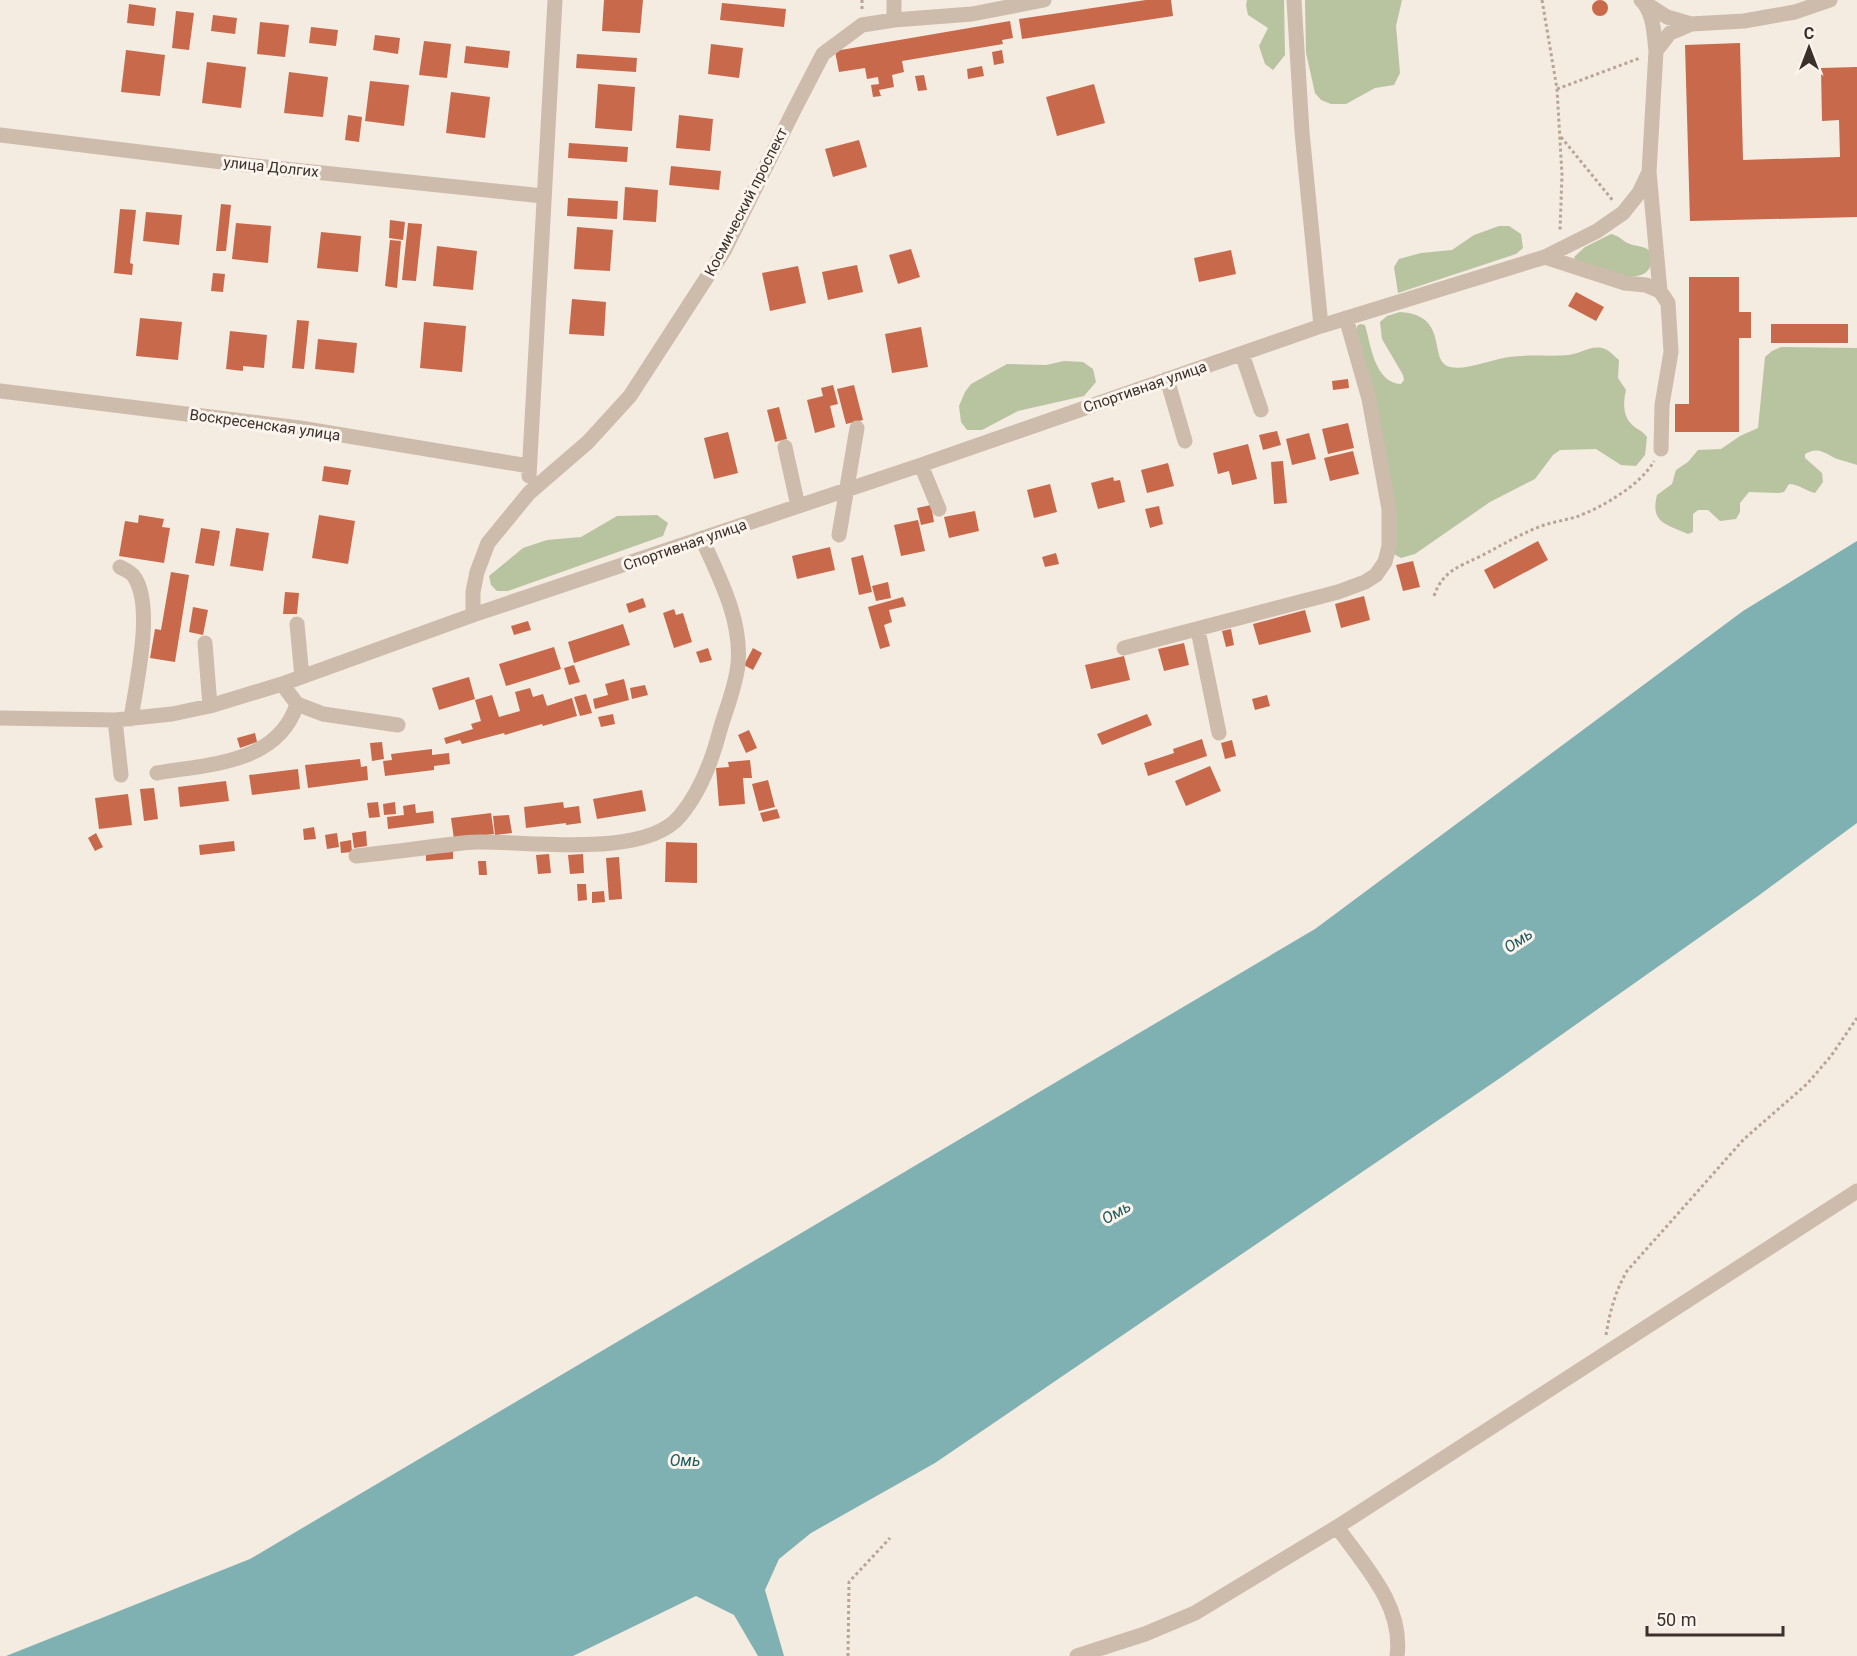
<svg xmlns="http://www.w3.org/2000/svg" width="1857" height="1656" viewBox="0 0 1857 1656" font-family="Roboto,sans-serif">
<style>
.green{fill:#b8c4a0}
.water{fill:#7fb0b2}
.building{fill:#c8694b}
.lines{fill:none;stroke-linecap:round;stroke-linejoin:round}
.path{stroke:#b9a596;stroke-width:3;stroke-dasharray:3 3;stroke-linecap:butt}
.minor{stroke:#cdbbac;stroke-width:15}
.labels{text-anchor:middle;stroke-width:6;stroke-linejoin:round;paint-order:stroke}
.street-label{font-size:15px;fill:#3b302b;stroke:#fbf5ee}
.water-label{font-size:16px;font-style:italic;fill:#1f5a5e;stroke:#fbf5ee}
</style>
<rect width="100%" height="100%" fill="#f4ebe1"/>
<!-- green -->
<path class="green" d="M1247 0H1284L1285 55 1273 70 1265 64 1259 46 1268 28 1248 15 1246 5Z
M1305 0H1402L1396 26 1400 73 1394 85 1375 88 1346 104H1331L1321 100 1315 93 1306 53Z
M1499 226H1509L1521 234 1523 248 1516 254 1398 293 1394 267 1399 259 1421 253 1452 250 1474 235Z
M1611 234C1621 236 1623 242 1630 244 1638 247 1642 245 1650 251 1650 257 1652 264 1649 269 1637 287 1592 267 1577 262L1574 257 1585 247Z
M1400 312C1451 315 1427 361 1450 367 1466 371 1492 359 1509 357 1528 354 1549 357 1569 355 1580 354 1592 344 1605 349 1609 350 1615 357 1619 360L1618 378 1626 390C1623 403 1622 419 1636 428 1641 431 1643 432 1647 437L1645 455 1636 466 1621 465 1596 449 1560 450 1553 455 1535 479 1490 502 1415 554 1401 558 1392 553 1357 338V326L1360 324 1365 325C1371 346 1375 383 1401 384L1404 380 1403 375 1382 339 1380 322 1387 316Z
M1781 347 1857 348V465C1851 463 1844 461 1837 459 1824 453 1819 446 1805 454V458L1822 473 1823 482 1815 493C1806 491 1798 484 1789 484L1784 492 1779 493 1749 492 1740 503V512L1736 519 1720 521 1708 510H1698L1693 514V532L1688 534C1666 524 1650 523 1657 495L1672 484 1676 470 1688 462 1698 450 1721 449 1740 436 1758 428 1765 357 1772 351Z
M1064 361 1083 362 1093 369 1096 382 1084 396 1018 411 982 430H967L961 422 959 406 965 392 971 384 1007 364 1046 365Z
M657 515 668 523 663 536 508 591H497L491 585 489 576 523 548 547 540 581 537 617 516Z"/>
<!-- water -->
<path class="water" d="M1857 541V823L1758 896 1503 1076 935 1463 811 1533 779 1559 765 1590 784 1656H758L734 1615 696 1596 573 1656H6L250 1559 1315 929 1743 611Z"/>
<!-- building -->
<path class="building" d="M604 0H643L640 33 602 31Z
M1146 0H1171L1173 16 1022 39 1019 19Z
M1592 8a8 8 0 1 1 16 0a8 8 0 1 1-16 0Z
M722 3 786 9 784 27 720 20Z
M129 4 156 8 154 26 127 23Z
M176 11 194 13 189 50 172 48Z
M213 15 237 18 235 34 211 31Z
M1010 21 1013 38 1002 40 1003 44 902 61 904 72 892 75 894 87 879 90 881 96 873 97 871 85 879 84 878 77 867 79 865 68 839 72 835 51Z
M260 22 289 25 285 57 257 54Z
M311 27 338 30 336 46 309 43Z
M375 35 400 38 398 54 373 50Z
M424 41 451 44 447 78 419 75Z
M1740 43 1743 160 1840 157 1839 120 1822 121 1821 68 1857 67V217L1690 221 1685 45Z
M711 44 743 48 739 78 708 74Z
M466 46 510 51 508 68 464 63Z
M126 50 165 55 160 96 121 92Z
M1002 50 1004 63 994 65 992 52Z
M577 54 637 58 636 72 576 68Z
M207 62 246 67 241 108 202 103Z
M982 66 984 76 968 79 967 69Z
M289 72 328 77 323 117 284 113Z
M924 75 927 90 918 91 915 76Z
M370 81 409 85 404 126 365 121Z
M598 84 635 87 632 131 595 128Z
M1094 84 1105 123 1057 136 1046 97Z
M451 92 490 97 485 138 446 133Z
M348 115 362 117 359 142 345 140Z
M679 115 713 119 710 151 676 148Z
M859 140 867 167 833 177 825 149Z
M569 143 628 147 627 162 568 158Z
M671 166 721 171 719 190 669 185Z
M625 187 658 190 656 222 623 220Z
M568 198 618 201 617 219 567 216Z
M221 204 231 205 226 251H216Z
M120 209 136 210 130 263 133 264 132 275 114 273Z
M146 212 182 215 179 245 143 241Z
M390 220 405 222 403 240 389 238Z
M236 223 271 226 268 263 232 259Z
M408 223 422 224 416 281 402 280Z
M577 227 613 230 610 271 574 269Z
M321 232 361 236 358 272 317 268Z
M390 240 401 241 397 288 385 286Z
M437 246 477 251 473 290 433 286Z
M911 249 920 277 898 284 889 255Z
M1231 250 1236 274 1199 282 1194 258Z
M857 265 863 292 828 300 822 272Z
M798 266 806 303 770 311 762 273Z
M213 273 225 274 223 292 211 291Z
M1689 277H1739V312H1751V338H1739V432H1675V404H1689Z
M1576 292 1604 307 1596 321 1568 306Z
M572 299 606 302 604 336 569 334Z
M140 318 182 322 178 360 136 356Z
M297 320 309 321 304 369 292 368Z
M424 322 466 326 462 372 420 368Z
M1771 324H1848V343H1771Z
M921 327 928 367 892 373 885 334Z
M230 331 267 335 264 368 243 366V371L226 369Z
M318 339 357 343 354 373 315 369Z
M1348 379 1349 388 1333 390 1332 381Z
M833 385 838 404 830 406 835 427 815 433 807 400 823 396 821 388Z
M854 385 863 420 846 424 837 389Z
M779 407 787 439 775 442 767 410Z
M1348 423 1354 448 1328 454 1322 429Z
M1277 431 1281 445 1263 450 1259 435Z
M728 432 738 473 714 479 704 438Z
M1309 433 1316 459 1292 465 1286 439Z
M1248 444 1257 479 1232 485 1229 471 1218 474 1213 453Z
M1353 451 1359 474 1330 481 1324 458Z
M1283 461 1287 503 1274 504 1271 462Z
M1168 463 1174 486 1147 493 1141 470Z
M324 466 351 470 348 485 322 481Z
M1113 477 1114 481 1120 480 1125 502 1098 509 1091 483Z
M1050 484 1057 512 1034 518 1027 490Z
M931 505 934 522 921 525 917 508Z
M1159 506 1163 524 1150 528 1145 509Z
M975 511 979 531 949 538 944 517Z
M139 515 164 519 162 527 170 528 164 563 119 556 125 521 138 523Z
M319 515 355 521 348 564 312 558Z
M918 520 925 551 901 556 894 525Z
M201 528 220 531 214 566 195 563Z
M236 528 269 533 263 571 230 566Z
M1538 541 1548 560 1494 589 1484 570Z
M830 547 835 570 797 579 792 556Z
M1056 553 1059 564 1045 567 1042 557Z
M863 555 872 592 859 595 851 558Z
M1413 561 1420 587 1403 591 1396 565Z
M171 572 189 575 175 662 150 658 155 629 161 630Z
M888 582 891 598 876 601 872 586Z
M285 592 299 593 297 614H283Z
M1364 596 1370 620 1341 628 1335 604Z
M903 597 906 606 889 610 892 622 884 625 890 646 880 649 868 607Z
M643 598 646 607 629 613 626 604Z
M193 607 208 610 203 635 189 632Z
M674 609 676 615 683 613 692 642 674 648 663 613Z
M1305 610 1311 632 1259 645 1253 624Z
M528 621 531 630 514 635 511 626Z
M623 624 630 645 574 663 568 642Z
M1231 629 1234 645 1226 647 1222 631Z
M1184 643 1189 665 1164 671 1158 649Z
M554 647 561 669 506 686 499 664Z
M708 648 712 660 700 663 696 652Z
M753 648 762 653 753 670 744 665Z
M1124 656 1130 680 1091 689 1085 665Z
M574 665 580 682 569 685 564 668Z
M469 677 475 699 439 710 432 688Z
M624 679 629 700 595 709 593 699 608 695 605 684Z
M645 685 648 695 632 699 630 688Z
M530 688 533 697 543 694 547 706 572 698 577 716 543 726 542 724 505 735 504 733 462 744 460 740 446 744 444 738 473 729 471 724 481 721 475 700 492 695 499 717 520 711 515 692Z
M586 694 592 713 580 716 574 697Z
M1267 695 1270 706 1255 710 1252 699Z
M613 714 615 724 601 727 598 717Z
M1147 714 1152 725 1102 745 1097 734Z
M749 730 757 748 746 753 738 735Z
M255 733 257 742 240 748 237 738Z
M1202 739 1207 756 1148 776 1144 763 1174 753 1173 749Z
M1232 740 1236 756 1225 759 1221 743Z
M382 742 384 759 372 761 370 743Z
M432 749V755L449 753 450 764 434 766V770L385 776 383 761 392 760 391 754Z
M360 759 361 767 367 766 368 780 308 788 305 765Z
M750 760 752 778H743L745 804 719 806 716 768 729 767 728 762Z
M1210 766 1221 791 1186 806 1175 781Z
M298 769 300 789 252 795 249 775Z
M768 780 775 807 759 811 752 784Z
M226 781 229 801 180 807 178 787Z
M154 788 158 819 144 821 140 789Z
M642 790 646 811 597 819 593 799Z
M128 794 132 825 99 829 95 798Z
M378 802 380 817 369 818 367 803Z
M395 802 396 814 384 815 383 804Z
M563 802 564 808 579 806 581 823 566 825V823L526 828 524 807Z
M415 804 416 813 433 811 434 823 388 829 387 817 404 815 403 806Z
M777 809 780 818 763 822 760 813Z
M491 813 494 834 454 839 451 818Z
M509 815 512 833 495 835 493 816Z
M314 827 316 839 304 840 303 829Z
M366 831 367 846 354 848 352 833Z
M96 833 103 847 95 851 88 838Z
M337 833 339 847 327 849 325 835Z
M351 840 352 852 341 853 340 842Z
M234 841 235 851 200 855 199 845Z
M666 842 697 843V883L665 882Z
M453 850V859L426 861V853Z
M549 854 551 873 538 874 536 855Z
M583 854 584 873 570 874 568 855Z
M619 857 622 899 609 900 606 858Z
M478 861H486L487 875H479Z
M577 884H586L587 900 578 901Z
M604 891 605 902 592 903V892Z"/>
<g class="lines">
<!-- path -->
<path class="path" d="M1542 0 1557 89 1562 175 1560 231
M862 9V0
M1557 89 1640 58
M1561 137 1614 202
M1434 596C1443 570 1459 567 1481 556 1502 545 1522 533 1544 525 1554 522 1565 520 1576 517 1601 508 1641 485 1654 461
M1606 1335C1610 1311 1615 1292 1627 1271L1744 1139 1807 1084 1831 1056 1857 1018
M848 1656 849 1582 890 1538"/>
<!-- minor -->
<path class="minor" d="M1294 0 1302 132 1321 326
M1641 0C1654 12 1654 35 1656 51
M1645 3 1667 17 1691 24
M894 20V0
M0 135 247 165 543 196
M1649 172 1660 291
M1545 257 1625 283 1646 285 1660 291 1668 303 1671 352 1662 405 1661 449
M1242 354 1261 410
M1167 379 1185 441
M0 391 300 428 529 466
M785 447 798 506
M921 465 939 509
M529 476 555 0
M839 535 857 428
M120 567C125 570 132 572 135 578 154 609 136 683 131 719
M473 615V592L477 572 488 543 529 493 588 442 630 396 724 251 794 110 823 54 862 25 894 20 972 14 1044 0
M297 624 302 677
M1198 630 1219 733
M205 643 210 706
M1124 648 1338 592 1365 582 1376 575 1385 562 1389 546V509L1369 399 1346 318
M282 684 297 704 323 714 398 725
M0 718 115 720 172 714 210 706 282 684 473 615 921 465 1321 326 1545 257 1597 231 1623 213 1639 193 1649 172 1656 51 1670 33 1691 24 1744 21 1795 12 1830 0
M115 720 121 775
M157 773C209 764 278 764 297 704
M356 856C383 853 410 850 437 846 450 845 464 842 478 842 529 841 645 859 680 816 701 791 712 761 720 730 726 709 736 686 738 664 742 620 720 579 702 539
M1337 1527C1364 1565 1404 1606 1397 1656
M1077 1656 1145 1634 1195 1613 1337 1527 1857 1191"/>
</g>
<g class="labels">
<!-- street labels -->
<g class="street-label">
<text transform="translate(271 167) rotate(6)" y="5">улица Долгих</text>
<text transform="translate(746 202) rotate(-63)" y="5">Космический проспект</text>
<text transform="translate(1145 387) rotate(-19)" y="5">Спортивная улица</text>
<text transform="translate(265 425) rotate(8)" y="5">Воскресенская улица</text>
<text transform="translate(685 545) rotate(-19)" y="5">Спортивная улица</text>
</g>
<!-- water labels -->
<g class="water-label">
<text transform="translate(1518 940) rotate(-34)" y="6">Омь</text>
<text transform="translate(1116 1212) rotate(-30)" y="6">Омь</text>
<text x="685" y="1466">Омь</text>
</g>
</g>
<!-- north arrow -->
<g transform="translate(1809 48)" stroke="#fbf5ee" stroke-width="4.5" paint-order="stroke">
<path d="M0-4.5L10 22L0 15L-10 22Z" fill="#3b302b"/>
<text y="-9" font-size="16" font-weight="bold" text-anchor="middle" fill="#3b302b">С</text>
</g>
<!-- scale -->
<path d="M1647 1626v9h136v-9" fill="none" stroke="#3b302b" stroke-width="3"/>
<text x="1656" y="1626" font-size="18" fill="#3b302b" stroke="#fbf5ee" stroke-width="4.5" paint-order="stroke">50 m</text>
</svg>
